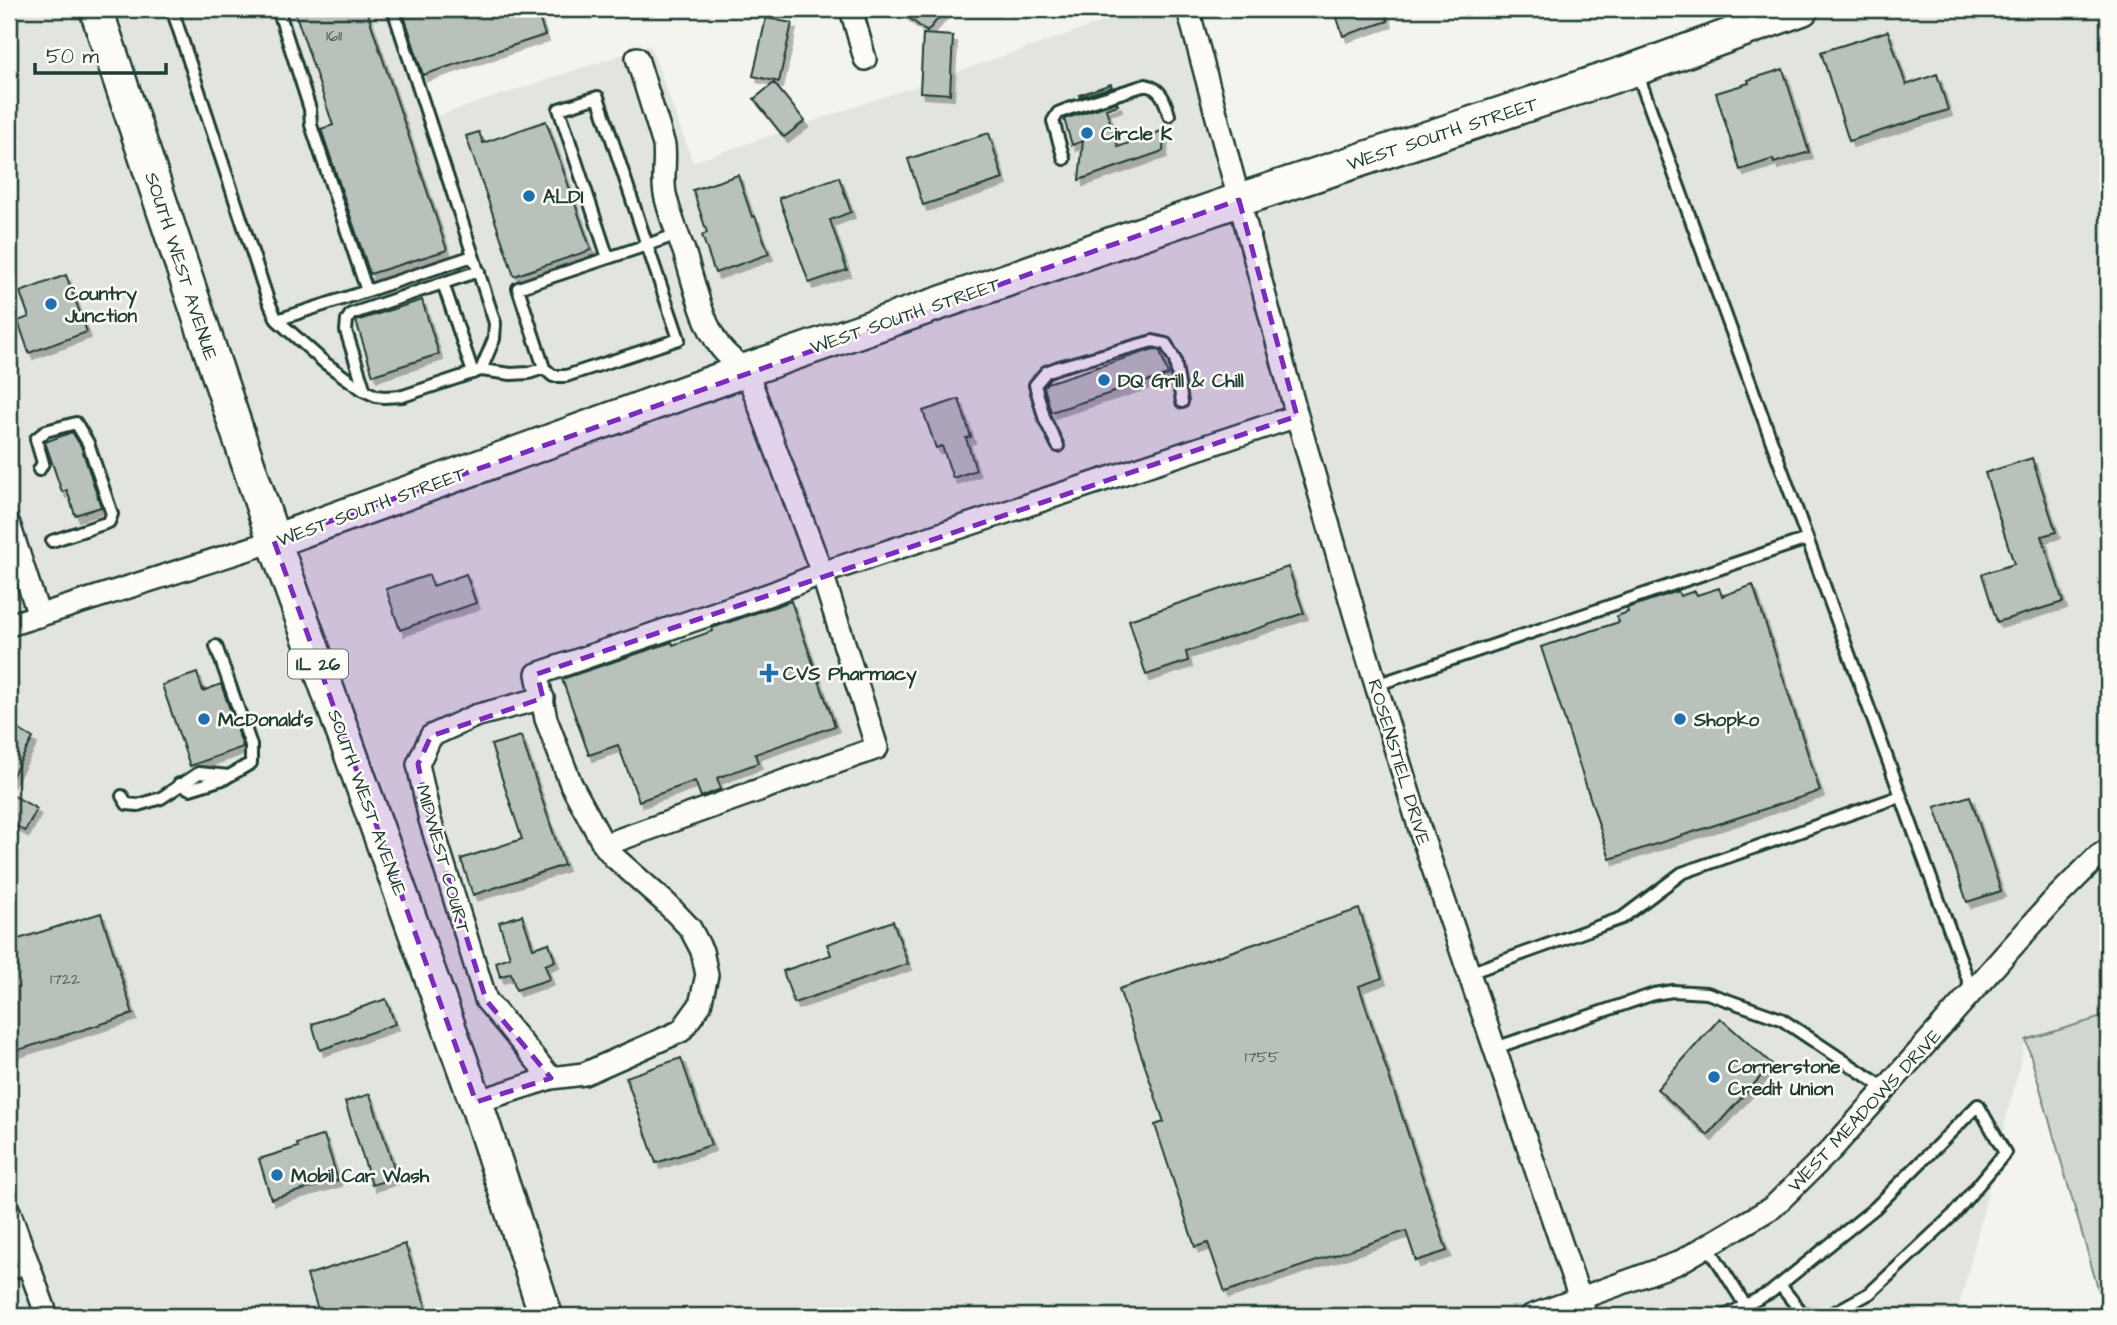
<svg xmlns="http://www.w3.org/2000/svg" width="2117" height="1325" viewBox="0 0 2117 1325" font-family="'Architects Daughter',sans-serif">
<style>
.built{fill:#e2e5df}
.green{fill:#d1d6d1;stroke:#788a82;stroke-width:2}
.building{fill:#b9c1bb;stroke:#1f3d34;stroke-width:2;filter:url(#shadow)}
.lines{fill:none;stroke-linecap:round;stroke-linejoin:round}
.service-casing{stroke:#1f3d34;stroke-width:16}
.minor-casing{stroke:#1f3d34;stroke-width:26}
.primary-casing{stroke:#1f3d34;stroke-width:37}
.service{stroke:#fdfcf7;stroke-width:10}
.minor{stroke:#fdfcf7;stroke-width:21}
.primary{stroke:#fdfcf7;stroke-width:32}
.marked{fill:#7b2cbf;fill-opacity:0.2;stroke:#7b2cbf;stroke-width:5;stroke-dasharray:14 9;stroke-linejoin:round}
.poi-dot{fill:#1f6fb2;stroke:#fdfcf7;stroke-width:2.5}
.labels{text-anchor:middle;stroke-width:5;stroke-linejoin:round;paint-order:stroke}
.number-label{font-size:16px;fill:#465e56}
.shield{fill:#fdfcf7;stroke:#62766e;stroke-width:2}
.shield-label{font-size:18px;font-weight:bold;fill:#1f3d34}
.poi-label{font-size:19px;font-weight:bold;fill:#1f3d34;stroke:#fdfcf7;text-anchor:start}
.street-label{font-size:19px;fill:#1f3d34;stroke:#fdfcf7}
</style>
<defs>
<filter id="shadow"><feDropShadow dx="4" dy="6" stdDeviation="0" flood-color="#0004"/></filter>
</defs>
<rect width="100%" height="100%" fill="#f4f4ef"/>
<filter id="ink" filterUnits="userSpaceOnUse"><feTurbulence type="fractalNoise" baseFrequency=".0143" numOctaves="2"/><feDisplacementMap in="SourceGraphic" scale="14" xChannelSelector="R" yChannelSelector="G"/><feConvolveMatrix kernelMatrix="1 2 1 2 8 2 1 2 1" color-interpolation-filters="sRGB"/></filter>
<g filter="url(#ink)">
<!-- built -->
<path class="built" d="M9 9H393L429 119 650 45 693 162 1141 9H1188L1239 200 1806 9H2108V1015L2026 1040 1957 1316H9Z"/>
<!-- green -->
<path class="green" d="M2108 1015V1316H2106L2026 1040Z"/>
<!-- building -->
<path class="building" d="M294 9H366L447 250 370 274 321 129 333 125Z
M402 9H536L545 35 423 75Z
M898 9H946L927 32Z
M1334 9H1384L1388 21 1343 36Z
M766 18 792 23 779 82 753 76Z
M1888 31 1906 85 1937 74 1948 110 1849 141 1821 52Z
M923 34 953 36 950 94 920 92Z
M1783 69 1809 152 1774 163 1773 159 1740 170 1716 93 1749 83 1748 80Z
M774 83 805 121 784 137 754 99Z
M1111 84 1112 87 1080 97 1079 95Z
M1117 102 1118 105 1106 109 1118 147 1164 130 1163 151 1079 180 1083 141 1072 145 1064 119Z
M546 121 591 250 514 276 466 136 479 132 483 143Z
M989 133 1003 179 923 205 908 159Z
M738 175 752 217 755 216 769 254 715 273 702 235 707 233 693 190Z
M839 177 851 212 830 220 847 270 809 283 779 198Z
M66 275 87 332 29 353 18 321 29 317 20 292Z
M422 300 439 354 373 375 356 321Z
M1154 349 1160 351 1168 375 1051 412 1044 387 1047 383Z
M959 399 971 437 966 438 976 470 953 478 942 446 936 448 923 411Z
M72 432 81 446 101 507 75 515 67 490 62 492 45 442Z
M2032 458 2056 532 2042 536 2063 602 1997 622 1982 574 2014 564 1985 473Z
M1288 567 1304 613 1186 652 1188 661 1146 675 1129 620Z
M466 574 476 603 400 630 386 589 429 575 433 586Z
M1753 585 1820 791 1610 859 1541 647 1619 622 1617 616 1628 612 1627 608 1678 591 1680 596 1695 591 1697 595 1719 588 1722 596Z
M791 601 835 726 755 754 758 763 717 778 721 789 701 797 695 781 639 801 618 745 589 755 562 679 672 642 673 645 713 631 712 628Z
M197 673 203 691 221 684 243 747 190 766 162 685Z
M9 724 33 738 9 782Z
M521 736 564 865 473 895 461 859 522 839 491 745Z
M9 793 37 809 25 831 9 822Z
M1970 796 2001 891 1967 902 1935 807Z
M1359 909 1382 978 1359 986 1447 1251 1416 1261 1406 1231 1225 1292 1208 1243 1195 1247 1155 1125 1164 1122 1119 989Z
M101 913 133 1014 9 1053V942Z
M522 915 533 948 549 943 555 961 545 965 550 979 516 990 511 973 500 977 496 962 510 957 499 922Z
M893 921 908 964 794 1003 783 971 831 955 827 944Z
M386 999 395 1024 320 1050 312 1024Z
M1720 1018 1772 1064 1708 1135 1657 1089Z
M681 1058 711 1145 656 1163 626 1077Z
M370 1094 397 1177 372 1185 345 1102Z
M324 1135 338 1180 271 1199 259 1159 298 1147 297 1144Z
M405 1244 429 1316H320L307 1275Z"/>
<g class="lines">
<defs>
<path id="service" d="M172 9 268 300 277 320 367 291 311 125 310 109 278 9
M393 9 495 323 494 339 481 370
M1637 72 1972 991
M1064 159 1053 121 1058 113 1068 109 1146 85C1162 89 1165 101 1169 115
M608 258 647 245 679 339 566 376H553L544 368 518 288 608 258 559 109 598 97 647 245 678 234
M443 283 473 373
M367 291 473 256
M277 320 325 363 363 390 376 396 384 397 403 396 481 370 511 374 529 373 544 368
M365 391 346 331 347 320 351 314 479 271
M1058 446 1045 420 1035 385 1046 372 1059 367 1153 341 1166 344 1175 360 1182 402
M39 470 43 463 36 439 46 431 76 423 88 443 112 514 109 522 52 541
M1376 685 1807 539
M179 784 190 789 226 778
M122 796 127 804 138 805 161 798 199 773 229 776 251 763V745L216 646
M1469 973 1622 918 1682 873 1901 796
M1495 1048 1654 994 1673 991 1707 993 1781 1019 1886 1089
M1708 1246 1752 1316
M9 1274 29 1267
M624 1316H625
M1725 1316 1771 1292 1875 1208 1978 1105 2005 1153 1953 1215 1870 1293 1828 1316 1802 1313 1780 1285"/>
<path id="minor" d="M851 9 865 59
M1188 9 1297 416 1355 616 1421 833 1586 1316
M9 524 39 616
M9 625 274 541
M543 698 475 716 431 736 418 764 430 820 486 1000 551 1078
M604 845 877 748 822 573 1297 416
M476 1102 551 1078 584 1074 681 1031 700 1005 707 975 702 951 690 928 666 903 614 857 604 845 571 784 546 719 537 674 773 593 822 573 746 370C737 363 728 357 721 348 701 321 694 282 684 251 677 233 669 213 665 194 662 178 666 161 664 145L637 58
M9 1211 47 1316
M1531 1316 1678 1263 1773 1207 1831 1150 2052 902 2098 856 2108 850"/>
<path id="primary" d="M96 9 274 541 476 1102 546 1316
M274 541 746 370 1239 200 1636 69 1802 9"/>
</defs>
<!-- service casing -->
<use href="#service" class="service-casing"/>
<!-- minor casing -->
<use href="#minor" class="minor-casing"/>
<!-- primary casing -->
<use href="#primary" class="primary-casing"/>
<!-- service -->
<use href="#service" class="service"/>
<!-- minor -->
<use href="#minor" class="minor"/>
<!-- primary -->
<use href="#primary" class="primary"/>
</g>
</g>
<!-- marked area -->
<path class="marked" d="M1239 200 1297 416 537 674 543 698 431 736 418 764 430 820 486 1000 551 1078 476 1102 274 541Z"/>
<!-- markers -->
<g class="poi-dot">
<circle cx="1087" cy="133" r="7"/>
<circle cx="529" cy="196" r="7"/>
<circle cx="51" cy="304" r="7"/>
<circle cx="1104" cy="380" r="7"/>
<path d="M765.5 662.5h7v7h7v7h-7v7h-7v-7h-7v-7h7z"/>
<circle cx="204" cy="719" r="7"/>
<circle cx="1680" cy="719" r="7"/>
<circle cx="1714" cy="1077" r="7"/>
<circle cx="277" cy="1175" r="7"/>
</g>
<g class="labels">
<!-- number labels -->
<g class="number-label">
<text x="334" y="41">1611</text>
<text x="65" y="984">1722</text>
<text x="1262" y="1062">1755</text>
</g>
<!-- shield labels -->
<rect class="shield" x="288" y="649.5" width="60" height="29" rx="5"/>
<g class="shield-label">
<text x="318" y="670">IL 26</text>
</g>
<!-- poi labels -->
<g class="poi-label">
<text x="1101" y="140">Circle K</text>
<text x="543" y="203">ALDI</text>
<text x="65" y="300">Country<tspan x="65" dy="22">Junction</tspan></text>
<text x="1118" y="387">DQ Grill &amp; Chill</text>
<text x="783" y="680">CVS Pharmacy</text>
<text x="218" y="726">McDonald's</text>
<text x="1694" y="726">Shopko</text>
<text x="1728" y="1073">Cornerstone<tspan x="1728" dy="22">Credit Union</tspan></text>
<text x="291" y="1182">Mobil Car Wash</text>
</g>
<!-- street labels -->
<g class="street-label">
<text transform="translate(1442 133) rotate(-18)" y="7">WEST SOUTH STREET</text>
<text transform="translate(182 266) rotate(72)" y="7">SOUTH WEST AVENUE</text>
<text transform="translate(905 315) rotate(-19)" y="7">WEST SOUTH STREET</text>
<text transform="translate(371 506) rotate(-20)" y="7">WEST SOUTH STREET</text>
<text transform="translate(1400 762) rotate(73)" y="7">ROSENSTIEL DRIVE</text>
<text transform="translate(368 802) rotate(70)" y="7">SOUTH WEST AVENUE</text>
<text transform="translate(444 859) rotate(74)" y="7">MIDWEST COURT</text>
<text transform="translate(1864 1110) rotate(-47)" y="7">WEST MEADOWS DRIVE</text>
</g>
</g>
<!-- margin -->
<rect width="2117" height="1325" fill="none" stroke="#fdfcf7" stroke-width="35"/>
<rect x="18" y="18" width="2082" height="1290" fill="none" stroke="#1f3d34" stroke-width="2.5" filter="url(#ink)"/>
<!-- scale -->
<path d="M35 63v10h131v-10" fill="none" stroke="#1f3d34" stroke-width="3.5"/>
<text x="46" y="63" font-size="21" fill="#1f3d34" stroke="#fdfcf7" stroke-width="5" paint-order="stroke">50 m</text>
</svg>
